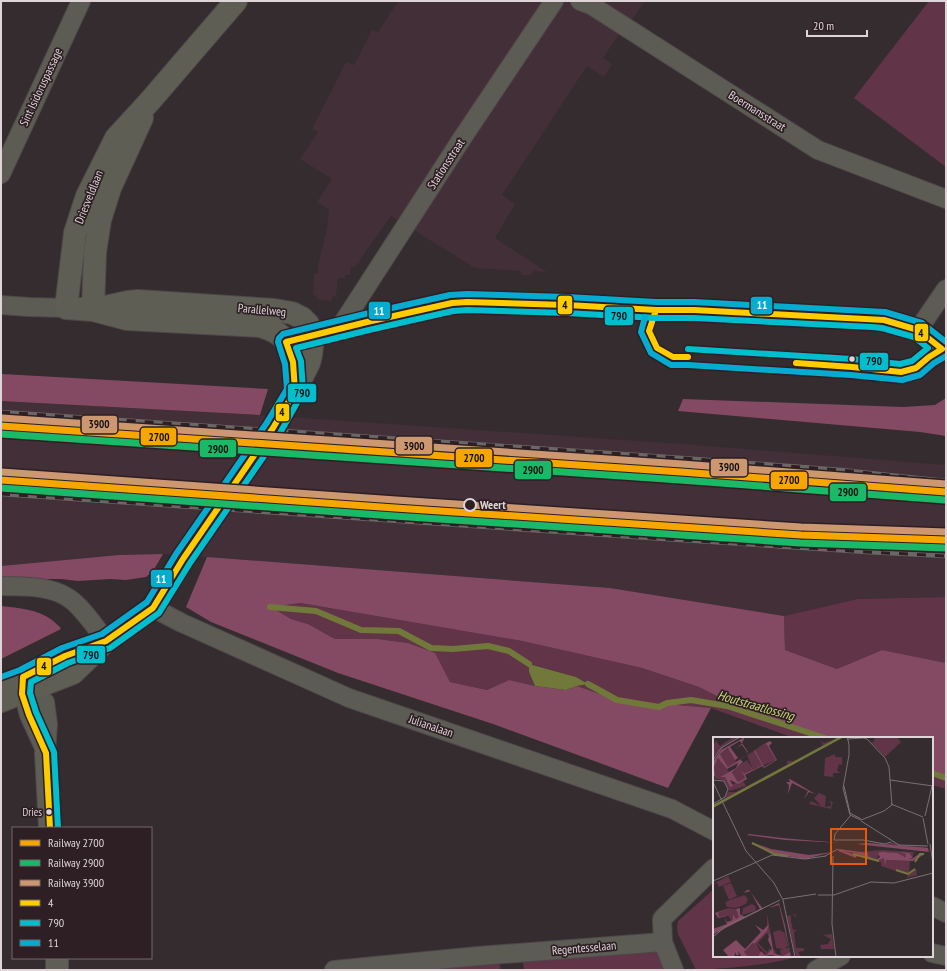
<svg xmlns="http://www.w3.org/2000/svg" width="947" height="971" viewBox="0 0 947 971" font-family="'PT Sans Narrow',sans-serif">
<style>
.built{fill:#432f37}
.green{fill:#613447}
.forest{fill:#844963}
.water{fill:#71793a}
.lines{fill:none;stroke-linecap:round;stroke-linejoin:round}
.stream{stroke:#71793a;stroke-width:6}
.secondary-tunnel{stroke:#4e4548;stroke-width:22;stroke-dasharray:22 11;stroke-linecap:butt}
.street-casing{stroke:#4f484a;stroke-width:20}
.secondary-casing{stroke:#4f484a;stroke-width:24}
.street{stroke:#5c5c55;stroke-width:18}
.secondary{stroke:#5e5e54;stroke-width:22}
.rail-casing{stroke:#6a6865;stroke-width:4.5}
.rail{stroke:#2d1f24;stroke-width:3;stroke-dasharray:9;stroke-linecap:butt}
.bus-1-casing{stroke:#2d1f24;stroke-width:9}
.bus-2-casing{stroke:#2d1f24;stroke-width:9}
.bus-3-casing{stroke:#2d1f24;stroke-width:9}
.bus-1{stroke:#fc0;stroke-width:6}
.bus-2{stroke:#00becd;stroke-width:6}
.bus-3{stroke:#06acd0;stroke-width:6}
.rail-1-casing{stroke:#2d1f24;stroke-width:10}
.rail-2-casing{stroke:#2d1f24;stroke-width:10}
.rail-3-casing{stroke:#2d1f24;stroke-width:10}
.rail-1{stroke:#f7a600;stroke-width:7}
.rail-2{stroke:#1ab867;stroke-width:7}
.rail-3{stroke:#cd976f;stroke-width:7}
.bus-dot{fill:#dfd5d9;stroke:#2d1f24;stroke-width:1.5}
.stop-dot{fill:#2d1f24;stroke:#dfd5d9;stroke-width:2}
.labels{text-anchor:middle;stroke-width:3.5;stroke-linejoin:round;paint-order:stroke}
.bus-label{font-size:11px;fill:#dfd5d9;stroke:#2d1f24;text-anchor:end}
.street-label{font-size:12px;fill:#dfd5d9;stroke:#2d1f24}
.stop-label{font-size:12px;font-weight:bold;fill:#dfd5d9;stroke:#2d1f24;text-anchor:start}
.water-label{font-size:13px;font-style:italic;fill:#cbdb77;stroke:#2d1f24}
.inset-river{fill:none;stroke:#71793a;stroke-width:2}
.inset-road{fill:none;stroke:#787073;stroke-width:1}
.view{fill:#e8590c;fill-opacity:0.15;stroke:#e8590c;stroke-width:2}
.inset-edge{fill:none;stroke:#dfd5d9;stroke-width:2}
.line-badge{stroke:#2d1f24;stroke-width:1.5}
.badge-label{font-size:11px;text-anchor:middle;font-weight:bold;fill:#fff}
.pale-badge-label{font-size:11px;text-anchor:middle;font-weight:bold;fill:#111}
</style>
<rect width="100%" height="100%" fill="#342c2f"/>
<!-- built -->
<path class="built" d="M398 1H645L634 17 613 43 603 58 612 64 604 77 587 66 502 195 515 204 495 238 547 272 534 271 531 275H522L520 271 475 268 391 216 359 261 360 263H356V267L351 266 350 275H345V278H338L336 296 332 297V301L316 299 317 296 313 295 314 274 318 273V265L327 228 329 210 317 202 332 179 300 159 318 132 312 129 346 62 354 65 372 30 378 32Z
M1 401 260 415 683 444 946 465V597L858 599 784 616 610 588 207 557 163 554 119 555 1 566Z"/>
<!-- green -->
<path class="green" d="M929 1H946V167L854 98Z
M946 597V663L882 650 837 669 785 650 784 616 858 599Z
M299 603 522 641 642 668 699 687 752 714 827 738H794L711 708 667 704 659 707 617 700 577 686 588 684 576 677 530 664 529 672 535 686 509 680 487 690 450 682 434 653 408 643 378 639H335L308 624 291 619 270 607Z
M932 772 946 777V789L932 785Z
M714 889V956H800C766 966 730 968 696 970L678 934 677 927 678 921Z
M660 948 673 970H524L522 956Z
M498 959 501 970H373Z"/>
<!-- forest -->
<path class="forest" d="M1 362H2V374L268 389 260 415 1 401Z
M946 398V436L920 432 678 411 683 399 903 407 935 405Z
M163 554 153 571 146 577 126 580 110 579 78 581 61 579H31L1 584V566L119 555Z
M207 557 610 588 784 616 785 650 837 669 882 650 946 663V777L932 772V738H827L752 714 699 687 642 668 522 641 300 603 271 607 291 619 308 624 335 639H378L408 643 435 653 450 682 487 690 509 680 535 686 566 690 577 686 617 700 659 707 667 704 711 708 668 788 493 724 338 673 211 622 186 607Z
M1 606C19 608 37 609 52 620 55 623 59 625 61 629L1 659Z"/>
<!-- water -->
<path class="water" d="M529 664 576 677 588 684 577 686 566 690 535 686 529 672Z"/>
<g class="lines">
<!-- stream -->
<path class="stream" d="M270 607 316 611 361 630 399 631 431 648 453 649 488 646 509 651 529 664
M588 684 617 700 659 707 667 703 691 700 727 706 825 738
M932 773 946 778"/>
<!-- secondary-tunnel -->
<path class="secondary-tunnel" d="M183 559 273 428 280 415"/>
<defs>
<path id="street" d="M580 1 591 5 818 150 946 199
M1 174 81 1
M1 305 29 307 66 308
M339 329 461 140 554 1
M918 330 946 289
M1 586C23 587 48 585 67 597 80 604 97 629 106 641
M153 608 182 623 349 698 672 809 714 831
M45 702 48 724 46 753
M27 708 29 715 45 750
M932 906 946 913
M663 942 674 970
M932 953 946 956
M334 970 478 956 663 942 662 919 714 868
M816 970 841 956"/>
<path id="secondary" d="M236 1 150 101 116 138 87 196 75 233 66 308 93 310 127 319 260 326C270 329 281 333 286 342 294 354 294 377 295 391
M96 309 128 302 138 301 274 310 292 313 302 318 308 324 313 336 311 355 309 363 295 391 280 415
M93 310 95 252 100 220 110 188 142 118
M286 342 367 322 452 303 467 302 567 305 656 310H694L873 319 884 320 918 330 942 349 946 350
M1 686 23 677 65 656 99 643
M1 701 73 673 106 641 153 608 183 559
M46 753 50 828
M57 958V970"/>
</defs>
<!-- street casing -->
<use href="#street" class="street-casing"/>
<!-- secondary casing -->
<use href="#secondary" class="secondary-casing"/>
<!-- street -->
<use href="#street" class="street"/>
<!-- secondary -->
<use href="#secondary" class="secondary"/>
<defs>
<path id="rail" d="M1 412 682 458 841 470 946 481
M1 494 650 538 867 552 946 556
M149 500 176 499H262"/>
</defs>
<!-- rail casing -->
<use href="#rail" class="rail-casing"/>
<!-- rail -->
<use href="#rail" class="rail"/>
<defs>
<path id="bus-1" d="M656 310 649 331 657 348 673 357H688
M50 828 46 753 29 715 22 694 23 677 65 656 106 641 153 608 183 559 273 428 295 391 293 362 286 342 367 322 452 303 467 302 567 305 656 310H694L884 320 918 330 942 349 929 357 916 368 901 372 852 367 796 363"/>
<path id="bus-2" d="M58 828 54 752 36 712 30 693 31 682 68 663 110 648 159 613 190 563 280 433 302 394 303 390 301 361 296 348 369 330 453 311 467 310 567 313 656 318H694L872 327 882 328 914 337 928 348 912 361 900 364 852 359 688 349"/>
<path id="bus-3" d="M645 317 641 332 651 353 671 365H688L851 375 902 380 920 375 934 363 946 356
M1 677 20 670 62 648 102 634 147 602 176 554 266 424 287 389 285 364 278 342 279 338 283 334 365 314 450 295 467 294 567 297 656 302H694L885 312 922 323 946 342"/>
</defs>
<!-- bus-1 casing -->
<use href="#bus-1" class="bus-1-casing"/>
<!-- bus-2 casing -->
<use href="#bus-2" class="bus-2-casing"/>
<!-- bus-3 casing -->
<use href="#bus-3" class="bus-3-casing"/>
<!-- bus-1 -->
<use href="#bus-1" class="bus-1"/>
<!-- bus-2 -->
<use href="#bus-2" class="bus-2"/>
<!-- bus-3 -->
<use href="#bus-3" class="bus-3"/>
<defs>
<path id="rail-1" d="M1 426 681 472 946 492
M1 480 395 508 801 535 946 540"/>
<path id="rail-2" d="M1 434 680 480 945 500
M1 488 394 516 800 543 946 548"/>
<path id="rail-3" d="M2 418 682 464 946 484
M2 472 396 500 801 527 946 532"/>
</defs>
<!-- rail-1 casing -->
<use href="#rail-1" class="rail-1-casing"/>
<!-- rail-2 casing -->
<use href="#rail-2" class="rail-2-casing"/>
<!-- rail-3 casing -->
<use href="#rail-3" class="rail-3-casing"/>
<!-- rail-1 -->
<use href="#rail-1" class="rail-1"/>
<!-- rail-2 -->
<use href="#rail-2" class="rail-2"/>
<!-- rail-3 -->
<use href="#rail-3" class="rail-3"/>
</g>
<!-- markers -->
<g class="bus-dot">
<circle cx="852" cy="359" r="3.5"/>
<circle cx="49" cy="812" r="3.5"/>
</g>
<circle class="stop-dot" cx="470" cy="505" r="6"/>
<g class="labels">
<!-- bus labels -->
<g class="bus-label">
<text x="42" y="816">Dries</text>
</g>
<!-- street labels -->
<g class="street-label">
<text transform="translate(41 87) rotate(-65)" y="4">Sint Isidoruspassage</text>
<text transform="translate(757 111) rotate(32)" y="4">Boermansstraat</text>
<text transform="translate(446 164) rotate(-57)" y="4">Stationsstraat</text>
<text transform="translate(89 197) rotate(-68)" y="4">Driesveldlaan</text>
<text transform="translate(262 310) rotate(5)" y="4">Parallelweg</text>
<text transform="translate(431 726) rotate(19)" y="4">Julianalaan</text>
<text transform="translate(584 948) rotate(-5)" y="4">Regentesselaan</text>
</g>
<!-- stop labels -->
<g class="stop-label">
<text x="480" y="509">Weert</text>
</g>
<!-- water labels -->
<g class="water-label">
<text transform="translate(756 705) rotate(16)" y="5">Houtstraatlossing</text>
</g>
</g>
<!-- overview -->
<g transform="translate(713 737)">
<rect width="220" height="220" fill="#342c2f"/>
<path d="M20 0H26L13 8 0 21V9L3 3 7 9ZM126 0 23 56 12 61 15 55H23L75 27 74 26V24H81L110 8 107 3 111 6ZM162 0H184L188 5 172 20 158 5H161ZM53 7 63 23 40 33 34 18 42 14 49 27 42 13ZM16 11 23 25 15 30 7 17ZM122 17V20H129V28L126 27 124 34 128 36H120V40L111 39 112 21ZM7 20 16 35 7 40H12L16 48 30 44 33 49 16 54 10 43 0 41V37L1 41H3L1 27ZM34 23 39 33 31 38 27 32 32 41 25 45 19 34ZM106 56 113 59 112 70 118 69V66L115 64 120 65 118 72 96 67 98 64 108 69 101 61ZM180 105 190 109 215 110 206 112 165 108 154 106 173 108ZM168 113 216 116 201 115 199 122 193 119 183 121 166 118 163 123 147 115ZM128 114 142 116 164 124 170 120 172 123 197 124 196 137 203 131 204 138 194 141 195 138 168 129V125H165L138 116 135 117ZM15 139 18 145 6 150 4 146 0 147ZM18 146 24 159 16 163 10 149ZM31 158 35 162 33 167 23 171 14 170 12 165ZM39 167 43 170 42 174 29 178 30 171ZM16 171 23 172 27 180 23 182 20 177 21 183 15 185 18 184 16 179 6 180 5 176ZM54 177 60 209 54 196 45 206 54 215 57 211 58 213 53 217 43 206 50 220H36L31 215 54 194ZM81 177 78 178V184L80 193H84L81 195 83 211H91V214L85 215 88 220H84L81 214 74 179 83 177V181ZM66 193 72 196 75 209 72 211H76L77 216 68 220H54L64 218H61L60 210 64 218H68L67 213 70 212 63 211 60 195ZM119 197 121 212H108L107 208 115 207 118 202 110 198Z" fill="#613447"/>
<path d="M32 0 29 6 35 15 32 17 34 15 29 8 23 11 29 7 27 4 17 10 25 21 22 23 15 11 7 17 15 30 42 13 51 30 63 23 53 7 42 12 57 4 59 6 56 9 64 23 51 31 49 29 32 38 34 42 25 47 17 43 20 49 17 50 12 40H7L23 31 25 26 14 32 5 21 1 30 3 41 0 37 1 23 8 13ZM41 14 49 28 40 33 35 25 39 33 31 37 27 32 32 41 25 45 19 35 30 25 27 22ZM76 42H77L102 57 96 55 91 62 95 54 79 46 75 57 76 48 73 45H77ZM36 97 69 101 128 106 72 103 34 98ZM38 105 58 112 96 118 120 115 92 122 57 116ZM156 106 215 111 216 115 143 107ZM126 112 155 116V119L163 123 167 120 165 116 169 115 184 116 192 120 193 117 186 115 196 116 200 121H196L199 122 207 116 212 117 200 124 173 123 172 129 171 121 164 124 142 116 129 114 144 118 143 121 125 114ZM34 153H36L50 172 1 197 0 192 14 187 11 180 5 181 2 176 16 171 5 176 6 180 14 179 11 180 14 185 20 183V177L23 182 26 180 23 172 27 171V177L32 180 47 172 37 154 31 156ZM66 166 72 188 78 220H68L77 215 66 168 56 171ZM56 187 54 194 41 207 52 218 54 217 59 212 55 203 57 196 61 217 67 218 68 220 58 218 45 220 48 214 40 206 31 215 36 220H29L25 214 26 218H23V215L21 220H16L10 213 23 203 32 212 48 195 42 188 50 193Z" fill="#844963" fill-rule="evenodd"/>
<path d="M126 0H131L0 71V68Z" fill="#71793a"/>
<path class="inset-river" d="M39 106 61 117 75 119M140 117 166 124M202 125 207 117H211M183 133 195 137 202 132"/>
<path class="inset-road" d="M134 0 135 2V3L136 8V18L130 51 137 78 148 83 171 74 179 68 176 30 172 21 154 2 150 1 135 2 134 3M0 23 8 11 27 0M177 43 220 49M0 45 33 114 61 146 70 163 82 220M131 49 137 76 148 82M0 67 12 60 15 52 11 44 0 43M178 67 210 80M138 78 122 97 121 103H150L172 107 178 105M212 79 220 45M210 81 215 107M148 84 186 108 215 109M217 107 220 127M112 119 125 112M120 119 119 187 123 220M37 128 59 118 92 122 113 119M0 144 37 128M105 158H121L158 145 181 146 220 136M70 162 103 157M0 200 13 189 67 163"/>
<path class="view" d="M118 92H153V127H118Z"/>
<rect width="220" height="220" class="inset-edge"/>
</g>
<g class="line-badge">
<rect x="557" y="295" width="16" height="20" rx="4" fill="#fc0"/>
<rect x="750" y="296" width="23" height="19" rx="4" fill="#06acd0"/>
<rect x="368" y="301" width="23" height="19" rx="4" fill="#06acd0"/>
<rect x="604" y="306" width="30" height="20" rx="4" fill="#00becd"/>
<rect x="914" y="323" width="15" height="19" rx="4" fill="#fc0"/>
<rect x="859" y="352" width="30" height="19" rx="4" fill="#00becd"/>
<rect x="287" y="383" width="30" height="20" rx="4" fill="#00becd"/>
<rect x="275" y="403" width="15" height="19" rx="4" fill="#fc0"/>
<rect x="81" y="415" width="37" height="19" rx="4" fill="#cd976f"/>
<rect x="140" y="427" width="37" height="19" rx="4" fill="#f7a600"/>
<rect x="395" y="436" width="38" height="19" rx="4" fill="#cd976f"/>
<rect x="199" y="439" width="38" height="19" rx="4" fill="#1ab867"/>
<rect x="455" y="448" width="38" height="20" rx="4" fill="#f7a600"/>
<rect x="710" y="458" width="38" height="19" rx="4" fill="#cd976f"/>
<rect x="514" y="460" width="38" height="20" rx="4" fill="#1ab867"/>
<rect x="770" y="471" width="38" height="19" rx="4" fill="#f7a600"/>
<rect x="829" y="483" width="38" height="19" rx="4" fill="#1ab867"/>
<rect x="150" y="569" width="23" height="19" rx="4" fill="#06acd0"/>
<rect x="76" y="645" width="30" height="19" rx="4" fill="#00becd"/>
<rect x="36" y="657" width="16" height="19" rx="4" fill="#fc0"/>
</g>
<g class="badge-label">
<text x="762" y="309">11</text>
<text x="379" y="315">11</text>
<text x="161" y="583">11</text>
</g>
<g class="pale-badge-label">
<text x="565" y="309">4</text>
<text x="619" y="320">790</text>
<text x="921" y="337">4</text>
<text x="874" y="365">790</text>
<text x="302" y="397">790</text>
<text x="282" y="416">4</text>
<text x="99" y="428">3900</text>
<text x="159" y="441">2700</text>
<text x="414" y="450">3900</text>
<text x="218" y="453">2900</text>
<text x="474" y="462">2700</text>
<text x="729" y="471">3900</text>
<text x="533" y="474">2900</text>
<text x="789" y="484">2700</text>
<text x="848" y="496">2900</text>
<text x="91" y="659">790</text>
<text x="44" y="670">4</text>
</g>
<!-- border -->
<rect width="947" height="971" fill="none" stroke="#dfd5d9" stroke-width="4"/>
<!-- legend -->
<rect x="12" y="827" width="140" height="132" fill="#2d1f24" stroke="#74686c"/>
<rect x="20" y="840" width="20" height="6" fill="#f7a600" stroke="#74686c"/>
<text x="48" y="847" font-size="12" fill="#dfd5d9">Railway 2700</text>
<rect x="20" y="860" width="20" height="6" fill="#1ab867" stroke="#74686c"/>
<text x="48" y="867" font-size="12" fill="#dfd5d9">Railway 2900</text>
<rect x="20" y="880" width="20" height="6" fill="#cd976f" stroke="#74686c"/>
<text x="48" y="887" font-size="12" fill="#dfd5d9">Railway 3900</text>
<rect x="20" y="900" width="20" height="6" fill="#ffcc00" stroke="#74686c"/>
<text x="48" y="907" font-size="12" fill="#dfd5d9">4</text>
<rect x="20" y="920" width="20" height="6" fill="#00becd" stroke="#74686c"/>
<text x="48" y="927" font-size="12" fill="#dfd5d9">790</text>
<rect x="20" y="940" width="20" height="6" fill="#06acd0" stroke="#74686c"/>
<text x="48" y="947" font-size="12" fill="#dfd5d9">11</text>
<!-- scale -->
<path d="M807 30v6h60v-6" fill="none" stroke="#dfd5d9" stroke-width="2"/>
<text x="813" y="30" font-size="12" fill="#dfd5d9" stroke="#2d1f24" stroke-width="3" paint-order="stroke">20 m</text>
</svg>
